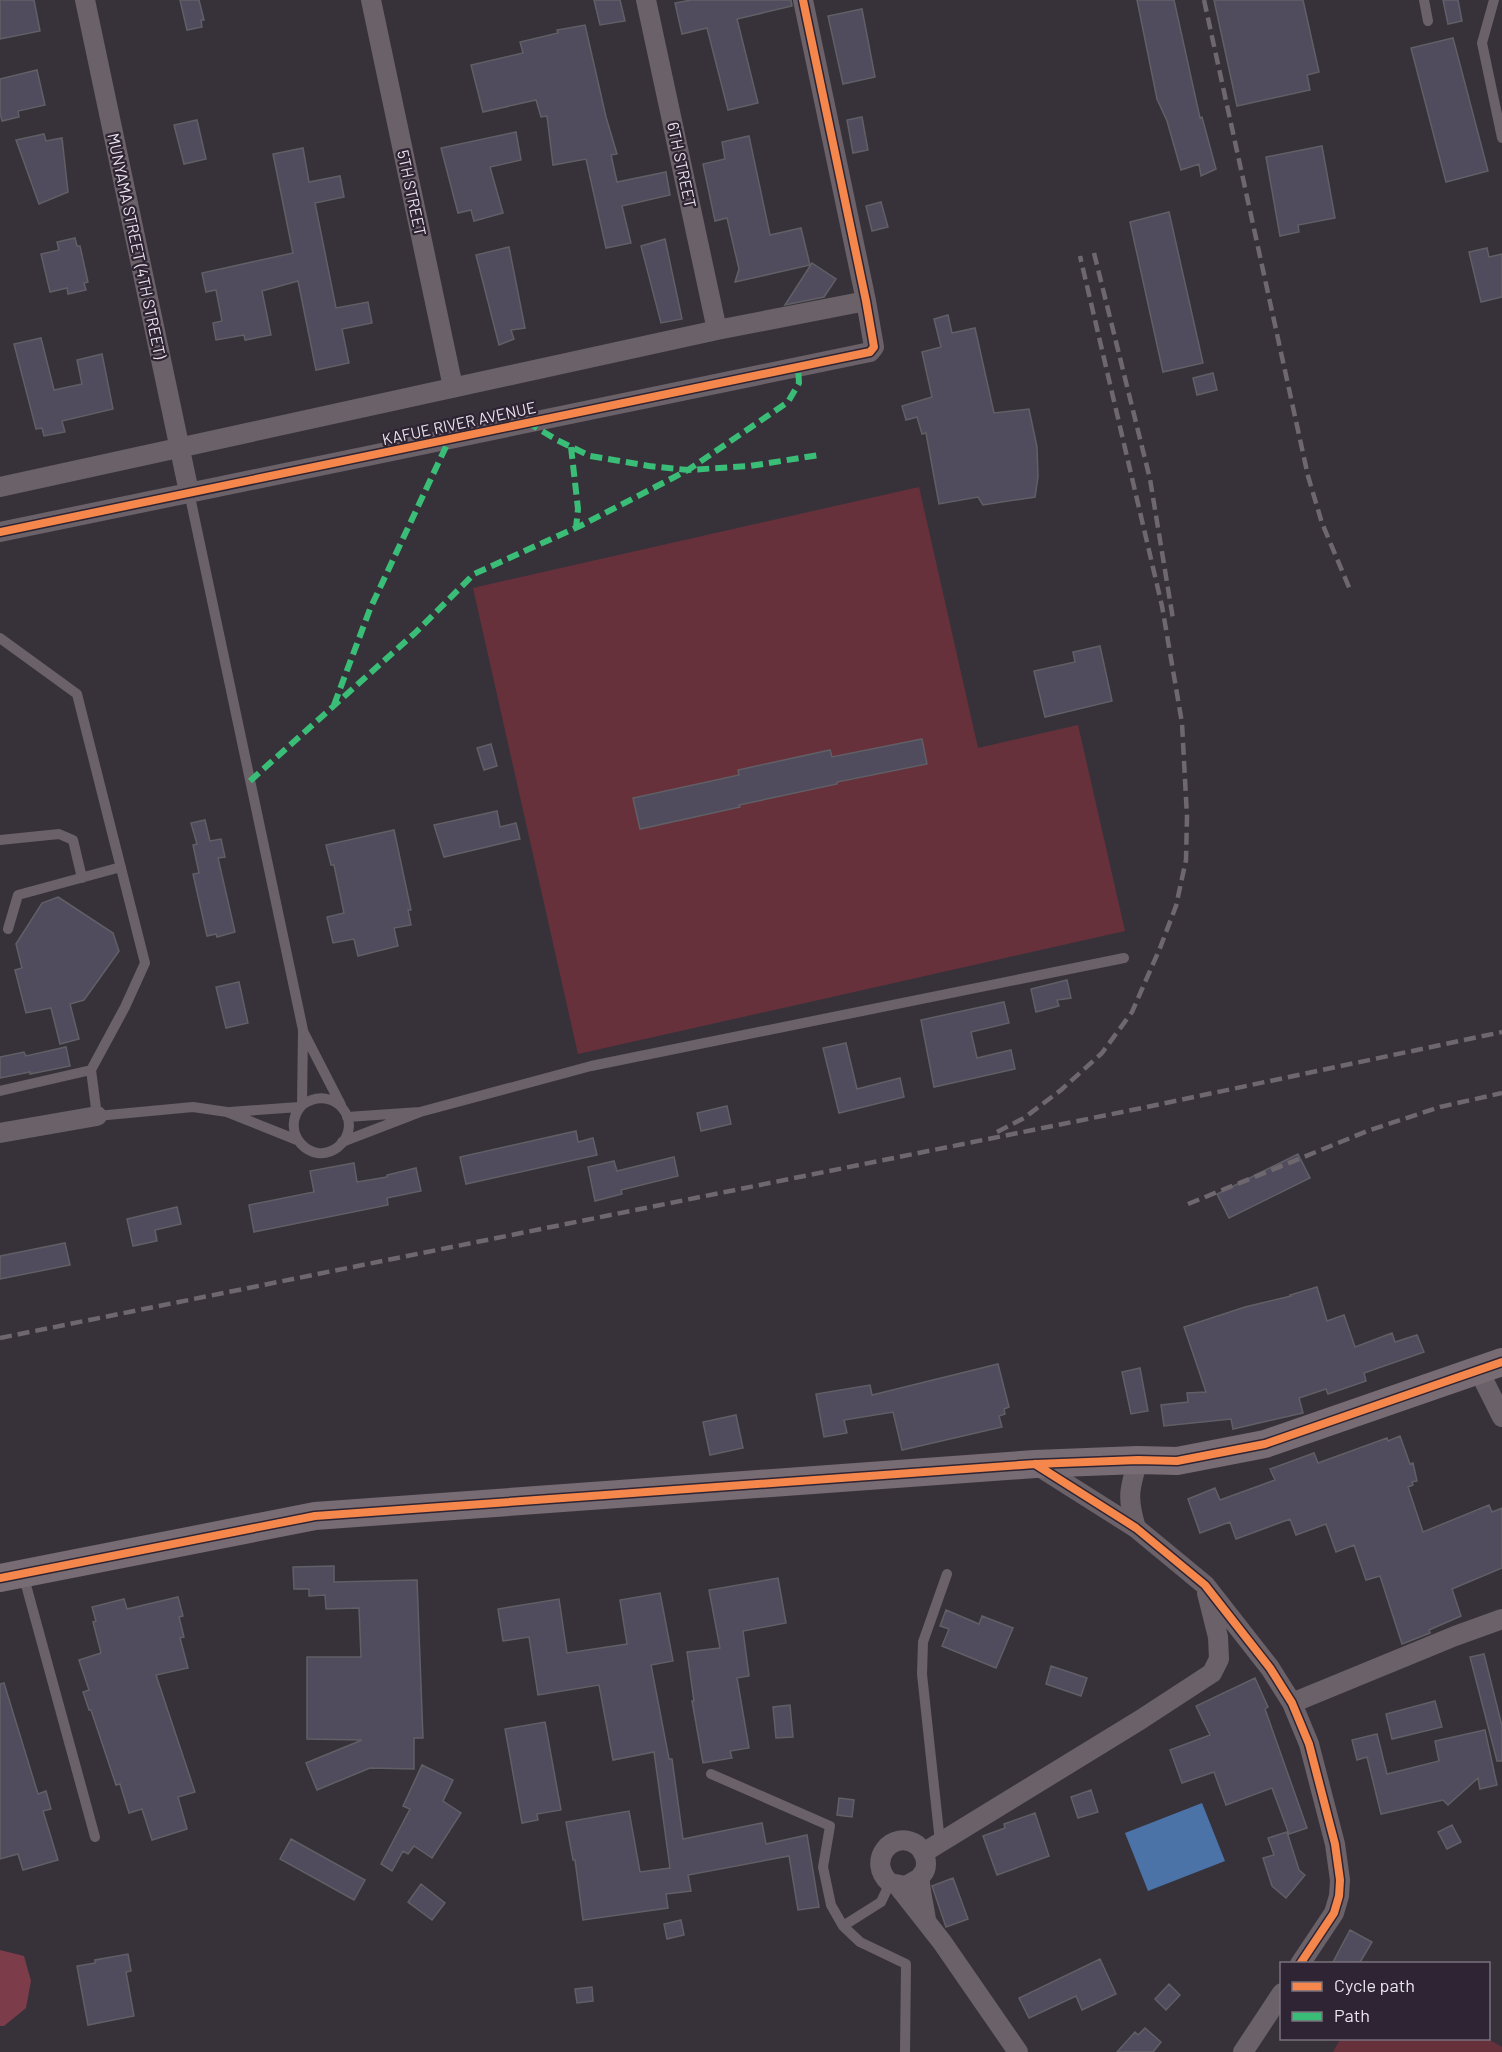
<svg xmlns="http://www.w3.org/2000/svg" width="1502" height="2052" viewBox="0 0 1502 2052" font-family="Barlow,sans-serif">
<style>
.green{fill:#67313c}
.forest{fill:#7c3c4a}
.water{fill:#4b73a7}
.building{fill:#504c5d;stroke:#615f66;stroke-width:1.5}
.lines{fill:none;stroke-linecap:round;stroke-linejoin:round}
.lane{stroke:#6b6168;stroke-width:10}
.street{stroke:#6b6168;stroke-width:20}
.secondary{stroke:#776c73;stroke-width:28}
.rail{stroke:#6e686e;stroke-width:4.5;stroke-dasharray:12 6;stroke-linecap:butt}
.quiet{stroke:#3abd76;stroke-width:6;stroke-dasharray:12 6;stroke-linecap:butt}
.cycleway-casing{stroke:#2e2433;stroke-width:11}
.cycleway{stroke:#f5874c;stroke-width:8}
.labels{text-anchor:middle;stroke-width:4.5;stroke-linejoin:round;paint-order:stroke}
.street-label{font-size:16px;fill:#eae4ee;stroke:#2e2433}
</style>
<rect width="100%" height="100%" fill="#37323a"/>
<!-- green -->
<path class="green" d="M919 487 978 748 1078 725 1125 931 578 1054 473 588Z
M1341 2038 1488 2039 1502 2047V2052H1333Z"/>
<!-- forest -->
<path class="forest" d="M0 1950 24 1956 31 1981 26 2008 4 2026H0Z"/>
<!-- water -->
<path class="water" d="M1202 1803 1225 1861 1148 1891 1125 1833Z"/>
<!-- building -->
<path class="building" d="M0 0H34L40 31 0 39Z
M180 0H199L204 20H201L202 27 187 30Z
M594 0H620L625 21 600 25Z
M691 0H791L792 6 737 19 758 103 728 110 707 28 682 34 675 3Z
M1137 0H1174L1200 118 1202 117 1216 169 1201 176 1199 164 1181 170 1167 121 1157 99Z
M1214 0H1303L1319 72 1307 75 1310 90 1237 106Z
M1443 0H1458L1462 21 1448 24Z
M862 9 875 77 843 84 828 16Z
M585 25 606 117 617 154 611 155 617 182 666 172 670 195 622 206 631 243 606 248 586 159 553 165 547 116 541 117 536 100 483 112 471 65 523 53 520 42 558 33 557 30Z
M1453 38 1488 171 1446 182 1411 48Z
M37 70 45 105 18 111 19 117 2 121 0 113V79Z
M862 117 868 150 853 153 847 120Z
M197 120 206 159 184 164 174 125Z
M516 132 521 160 490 167 503 213 474 221 471 210 458 213 441 148Z
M44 134 46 141 62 138 68 192 39 204 16 140Z
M749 136 770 235 801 228 810 265 735 282 739 269 727 218 715 221 703 164 725 159 722 142Z
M1322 146 1335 218 1298 225 1299 232 1280 236 1266 157Z
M303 148 309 182 340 176 344 197 315 203 336 308 368 302 372 323 342 329 349 363 316 370 298 281 262 291 271 335 245 340 244 335 216 340 213 323 222 321 216 290 206 292 202 273 293 253 273 154Z
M881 202 888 227 872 231 866 206Z
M1169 212 1203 363 1163 372 1130 222Z
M75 238 77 246H80L88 282 84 283 86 290 68 294 67 288 50 292 41 254 59 250 57 242Z
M665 239 682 319 661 323 641 246Z
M509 247 525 328 511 330 514 339 499 345 476 255Z
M1487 248 1489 257 1502 254V297L1481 302 1469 252Z
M812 263 836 279 824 297 785 305Z
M948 315 952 333 975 328 994 413 1029 409 1037 447 1038 477 1035 497 983 505 978 497 939 504 926 433 922 434 917 417 906 420 902 406 932 397 922 352 941 347 934 319Z
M41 338 54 390 82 384 77 360 102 354 113 409 62 421 65 432 44 436 42 428 36 429 14 344Z
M1213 373 1217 390 1197 395 1193 378Z
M1100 646 1112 701 1045 717 1034 671 1075 662 1073 652Z
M922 739 927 764 837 782V784L739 805 740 807 640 829 633 798 739 775 738 770 830 750 832 757Z
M491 744 497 766 484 770 477 748Z
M497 811 500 827 516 823 520 839 444 857 434 825Z
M205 820 210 841 221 839 225 857 218 858 235 932 217 937 216 934 207 936 193 874 199 873 193 845 197 844 191 823Z
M394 830 411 910H408L411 925 394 928 398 946 358 956 354 939 333 943 327 917 344 913 334 865H331L326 845Z
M58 897 113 933 119 951 84 1000 70 1004 79 1039 60 1044 51 1008 26 1013 15 970 22 968 16 944 42 903Z
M1067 980 1071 998 1057 1000 1059 1006 1036 1012 1031 989Z
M239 982 248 1023 226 1028 216 987Z
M1004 1002 1009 1023 971 1032 977 1058 1011 1050 1015 1069 934 1087 921 1020Z
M846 1043 857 1089 900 1078 904 1097 839 1113 823 1048Z
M66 1047 70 1066 30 1074V1072L0 1078V1057L24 1052 26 1056Z
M727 1106 731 1124 701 1131 697 1113Z
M576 1131 578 1142 593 1138 597 1155 466 1184 460 1157Z
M1298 1154 1310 1178 1229 1218 1217 1194Z
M674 1157 678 1176 621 1190 622 1194 595 1201 588 1167 614 1161 617 1171Z
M354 1163 357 1182 387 1177V1175L416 1168 421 1191 387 1198 388 1205 254 1232 249 1205 314 1192 310 1171Z
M177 1207 181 1224 155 1230 157 1241 133 1246 127 1219Z
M65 1243 70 1265 0 1279V1256Z
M1317 1287 1327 1321 1344 1315 1355 1347 1392 1333 1395 1342 1417 1335 1424 1352 1364 1373 1366 1381 1328 1394 1326 1389 1299 1398 1303 1413 1233 1429 1231 1419 1164 1426 1161 1405 1188 1402 1187 1393 1206 1392 1184 1327 1245 1307 1291 1296 1290 1295Z
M998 1364 1009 1407 1004 1409 1005 1414 999 1416 1002 1427 902 1450 893 1412 844 1420 847 1433 824 1437 816 1394 870 1385 872 1395Z
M1140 1368 1148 1411 1131 1414 1122 1372Z
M736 1415 743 1448 710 1455 703 1422Z
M1400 1436 1410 1464 1413 1463 1417 1481 1412 1482 1413 1485 1408 1487 1423 1532 1489 1505 1492 1512 1502 1508V1568L1452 1589 1461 1616 1429 1630 1430 1633 1402 1644 1380 1576 1366 1580 1354 1545 1336 1552 1326 1524 1296 1535 1290 1519 1236 1539 1230 1522 1200 1533 1188 1499 1215 1488 1220 1500 1275 1480 1270 1469 1314 1453 1318 1463 1387 1438 1388 1441Z
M334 1566V1582L417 1580 423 1738H414V1769L370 1768 317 1790 306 1763 362 1740 307 1739V1657H361L359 1608 326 1609 325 1595 309 1596V1589H294L293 1567Z
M778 1578 786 1623 743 1631 749 1676 737 1678 749 1748 730 1751 732 1758 703 1763 692 1701H694L687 1652 720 1648 709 1590Z
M660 1593 673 1661 651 1665 669 1759H672L683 1839 762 1823 766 1844 807 1835 819 1907 798 1910 789 1856 688 1875 691 1891 666 1894 668 1908 583 1920 575 1860H573L566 1822 629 1811 640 1872 670 1868 654 1752 613 1760 599 1685 538 1695 529 1637 503 1641 498 1609 559 1599 567 1653 627 1644 620 1600Z
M178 1597 183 1616 179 1617 184 1637 180 1638 188 1668 156 1675 195 1792 178 1797 187 1829 152 1840 142 1809 129 1813 120 1784 116 1785 91 1710H89L83 1692 89 1690 79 1660 101 1653 93 1622 96 1621 92 1607 124 1599 127 1609Z
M946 1610 979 1624 982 1616 1013 1628 996 1668 942 1646 949 1629 940 1626Z
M1484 1654 1502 1726V1761H1497L1470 1657Z
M1051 1666 1087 1678 1081 1696 1046 1684Z
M1255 1678 1268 1707 1265 1709 1307 1828 1289 1834 1272 1788 1226 1805 1214 1772 1182 1783 1170 1750 1210 1735 1196 1706Z
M4 1683 38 1794 46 1791 51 1809 43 1811 58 1860 23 1870 18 1854 0 1859V1684Z
M1435 1701 1442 1727 1392 1739 1386 1714Z
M790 1705 793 1737 776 1738 773 1707Z
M545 1722 561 1810 537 1814 538 1820 522 1823 505 1729Z
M1485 1730 1497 1785 1480 1789 1478 1778 1448 1805 1443 1800 1381 1814 1367 1757 1357 1760 1352 1740 1377 1734 1387 1774 1439 1761 1435 1741Z
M422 1765 453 1780 443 1801 461 1813 432 1858 414 1846 408 1854 403 1851 392 1871 381 1864 410 1809 403 1806Z
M1091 1790 1098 1812 1078 1818 1071 1797Z
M839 1798 854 1800 852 1817 837 1815Z
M1035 1813 1049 1856 997 1875 983 1836 1005 1828 1004 1824Z
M1452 1825 1461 1842 1447 1849 1438 1832Z
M1287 1832 1299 1870 1305 1875 1286 1898 1272 1886 1263 1858 1274 1855 1268 1838Z
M291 1839 365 1880 354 1900 280 1859Z
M953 1878 968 1919 946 1927 932 1886Z
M421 1884 445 1903 432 1920 408 1902Z
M681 1920 684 1935 667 1939 664 1924Z
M1350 1930 1372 1942 1359 1964H1332Z
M128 1954 131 1971 126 1972 134 2016 88 2025 77 1966 95 1963V1960Z
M1100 1959 1116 1994 1082 2010 1076 1996 1029 2018 1019 1998Z
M1169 1984 1180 1995 1166 2010 1155 1999Z
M592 1987 593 2001 577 2003 575 1989Z
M1145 2028 1161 2042 1153 2052H1117L1135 2032 1138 2035Z"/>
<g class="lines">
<!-- lane -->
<path class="lane" d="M1424 0 1428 21
M1494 0 1482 43 1502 138
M189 492 303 1030 302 1105C278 1131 311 1168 338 1147 366 1124 335 1082 302 1105
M0 638 77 694 145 963 125 1007 91 1070 97 1116 193 1107 227 1112 297 1140
M0 840 59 834 73 840 82 878
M8 929 18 895 121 867
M304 1033 341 1105
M0 1091 91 1070
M230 1112 299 1107
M420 1112 591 1066 1124 958
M342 1142 420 1112 347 1117
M23 1574 95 1837
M711 1774 830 1826 823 1867 831 1905 843 1926 860 1942 906 1964 905 2052
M940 1842 922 1674 923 1642 947 1574
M843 1926 881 1902 890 1883"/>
<!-- street -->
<path class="street" d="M85 0 189 492
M371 0 453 387
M646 0 717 330
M0 487 717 330 866 301
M0 532 870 352 874 347 866 301 803 0
M0 1133 97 1116
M1479 1371 1502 1417
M1035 1464 1136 1528 1205 1585 1270 1668 1292 1703 1309 1744 1335 1844 1340 1880 1339 1896 1334 1913 1300 1964
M1136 1528C1127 1498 1129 1490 1138 1460
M1292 1703 1455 1636 1502 1619
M923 1853 1140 1720 1212 1673 1219 1659 1218 1637 1207 1593
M920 1878 906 1886 890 1883C865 1861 893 1828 917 1845 924 1851 928 1861 925 1870 924 1873 921 1875 920 1878 919 1885 925 1911 926 1920
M898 1886 942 1942 1018 2052
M1243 2052 1282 1993"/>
<!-- secondary -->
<path class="secondary" d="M0 1578 315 1516 1035 1464 1138 1460 1177 1461 1265 1444 1502 1362"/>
<!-- rail -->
<path class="rail" d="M1204 0 1308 476 1322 523 1351 592
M1094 253 1150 479 1173 619
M997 1132 1024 1118 1061 1090 1102 1053 1132 1012 1160 948 1176 906 1186 860 1187 817 1182 723 1162 606 1080 256
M1188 1204 1370 1130 1440 1107 1502 1093
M0 1338 1142 1108 1502 1032"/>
<!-- quiet -->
<path class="quiet" d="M527 422 557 440 590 456 649 466 688 470 750 466 819 455
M571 447 578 509 576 528
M334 705 370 609 450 438
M250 781 415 633 474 574 582 525 688 470 788 402 799 383 798 368"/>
<defs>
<path id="cycleway" d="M0 532 870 352 874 347 866 301 803 0
M1035 1464 1136 1528 1205 1585 1270 1668 1292 1703 1309 1744 1335 1844 1340 1880 1339 1896 1334 1913 1300 1964
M0 1578 315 1516 1035 1464 1138 1460 1177 1461 1265 1444 1502 1362"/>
</defs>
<!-- cycleway casing -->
<use href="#cycleway" class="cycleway-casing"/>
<!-- cycleway -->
<use href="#cycleway" class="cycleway"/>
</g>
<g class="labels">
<!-- street labels -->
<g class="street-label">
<text transform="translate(682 165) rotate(78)" y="6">6TH STREET</text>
<text transform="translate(412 193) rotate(78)" y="6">5TH STREET</text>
<text transform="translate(137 246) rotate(78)" y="6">MUNYAMA STREET (4TH STREET)</text>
<text transform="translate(459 423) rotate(-12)" y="6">KAFUE RIVER AVENUE</text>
</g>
</g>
<!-- legend -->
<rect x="1280" y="1962" width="210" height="78" fill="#2e2433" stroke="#79717e" stroke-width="1.5"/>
<rect x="1292" y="1982" width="30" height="9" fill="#f5874c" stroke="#79717e" stroke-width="1.5"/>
<text x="1334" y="1992" font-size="18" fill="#eae4ee">Cycle path</text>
<rect x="1292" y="2012" width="30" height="9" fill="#3abd76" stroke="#79717e" stroke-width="1.5"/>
<text x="1334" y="2022" font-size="18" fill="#eae4ee">Path</text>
</svg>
